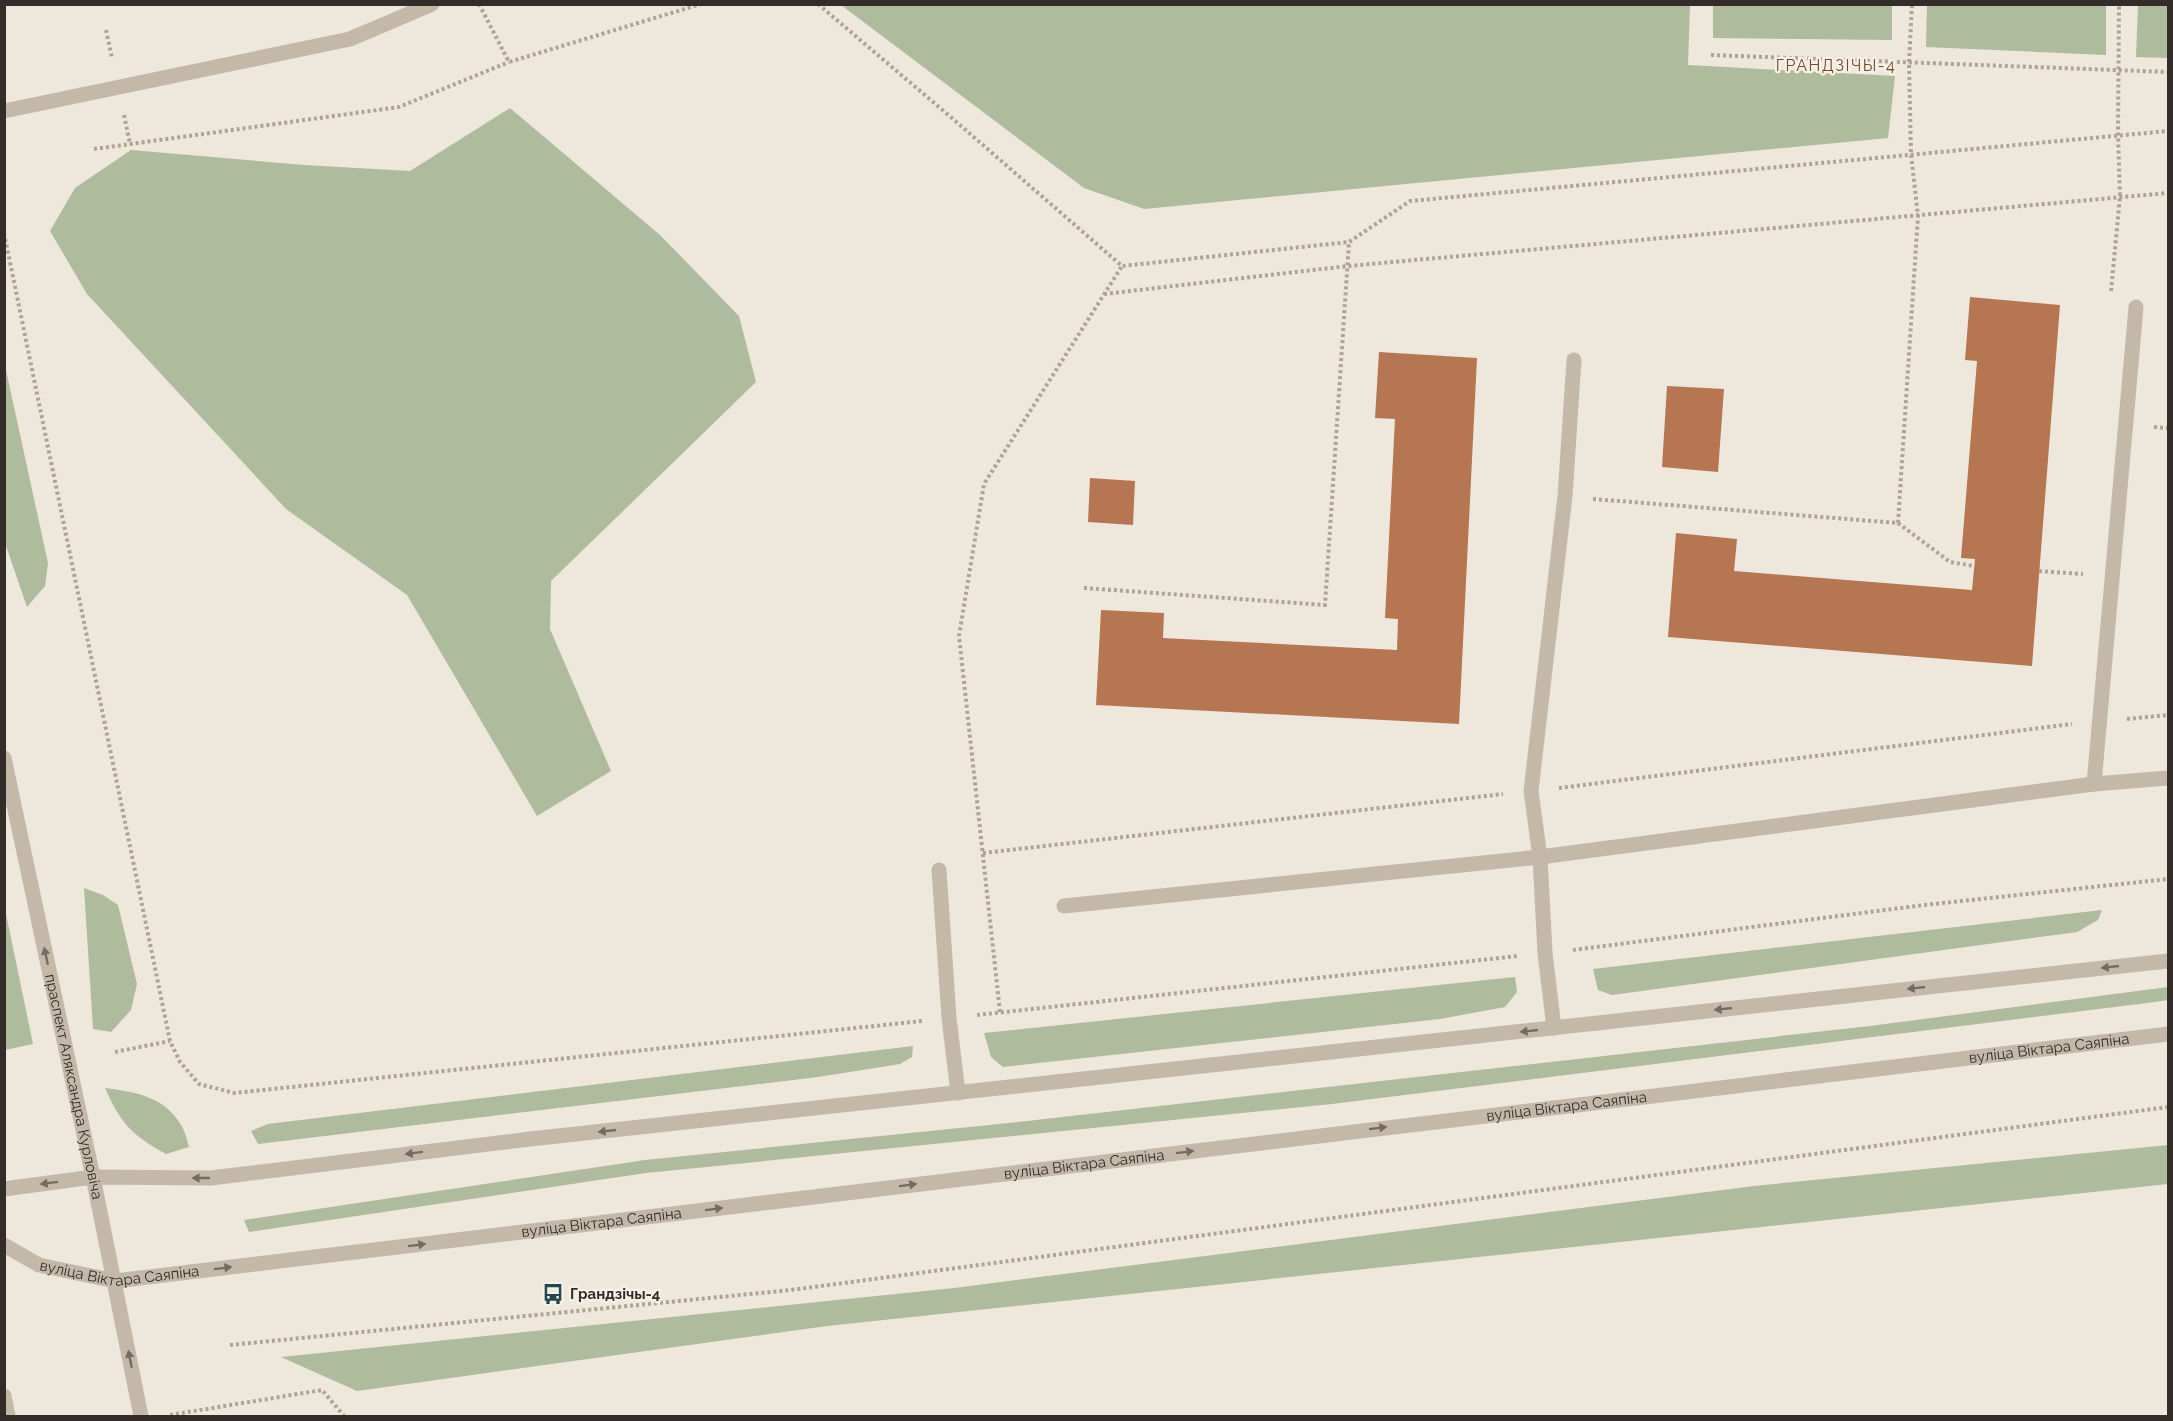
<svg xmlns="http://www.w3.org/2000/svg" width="2173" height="1421" viewBox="0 0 2173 1421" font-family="Raleway,sans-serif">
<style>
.green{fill:#aebb9d}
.building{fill:#b67652}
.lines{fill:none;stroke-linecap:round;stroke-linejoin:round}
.path{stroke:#b0a393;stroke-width:4;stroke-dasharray:3 3;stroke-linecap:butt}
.minor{stroke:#c4b9a9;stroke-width:15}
.oneway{fill:#746b62}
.labels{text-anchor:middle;stroke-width:4.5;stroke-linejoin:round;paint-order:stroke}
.street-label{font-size:15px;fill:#332c28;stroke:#f6f1e7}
.poi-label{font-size:15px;font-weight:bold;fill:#332c28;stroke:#f6f1e7;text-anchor:start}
.neighbourhood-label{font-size:16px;letter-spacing:1.5px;fill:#77462b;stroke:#f6f1e7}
</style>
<rect width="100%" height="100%" fill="#eee7db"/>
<!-- green -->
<path class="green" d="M841 5H1690L1688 65 1895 76 1888 138 1144 209 1084 188Z
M1713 5H1892V40L1713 38Z
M1927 5H2106V55L1926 47Z
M2138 5H2168V58L2136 57Z
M510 108 660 235 739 316 756 382 551 581 550 629 611 771 537 816 407 595 286 509 87 294 50 231 75 188 131 150 304 165 410 171Z
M4 361 48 563 45 586 27 607 5 543Z
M84 888 103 895 118 905 137 984 131 1010 111 1032 93 1029Z
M5 909 33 1044 5 1050H4Z
M2102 910 2098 920 2077 932 1612 995 1598 990 1593 969Z
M1515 977 1517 992 1505 1007 1440 1019 1003 1067 991 1057 984 1033Z
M2168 987V1000L2155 1002 1332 1104 646 1173 249 1232 244 1220 645 1160 1009 1123 1870 1026Z
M913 1046 912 1057 900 1064 818 1077 258 1144 251 1131 268 1124Z
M105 1088C135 1092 164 1096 181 1125 185 1131 187 1140 189 1147L166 1154C132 1135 121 1124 105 1088Z
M2168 1145V1184L827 1326 357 1391 281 1357 954 1288 1754 1186Z"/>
<!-- building -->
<path class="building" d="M1970 297 2060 305 2032 666 1668 637 1676 533 1737 539 1734 571 1972 590 1975 559 1961 558 1977 361 1965 360Z
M1379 352 1477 358 1459 724 1096 705 1101 610 1164 613 1163 638 1397 650 1398 619 1385 618 1395 419 1375 418Z
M1667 386 1724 389 1718 472 1662 467Z
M1090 478 1135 481 1133 525 1088 522Z"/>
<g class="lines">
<!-- path -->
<path class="path" d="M479 4 509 62 701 4
M818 4 953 119 1122 266 1349 242 1410 201 2168 131
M106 30 112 58
M1711 55 2168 72
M124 115 130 144
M94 149 399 107 509 62
M4 233 170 1041 180 1062 199 1084 234 1093 922 1021
M2111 291 2120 197 2118 135 2119 4
M1104 294 1348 266 2168 193
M2154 427 2168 428
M1593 499 1898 523 1918 216 1911 154 1909 63 1912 4
M1898 523 1950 562 1974 566
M2039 571 2083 574
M1084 588 1325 605 1349 242
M2127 719 2168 715
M1559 788 2072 724
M983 853 1503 794
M1573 950 1924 905 2168 879
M1000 1012 959 636 984 484 1122 266
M977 1015 1518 956
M115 1052 170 1041
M230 1345 791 1290 2168 1107
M170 1415 322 1390 344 1416"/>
<!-- minor -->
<g class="minor">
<path d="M4 111 350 39 432 4"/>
<path id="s1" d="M4 758 93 1177 141 1416"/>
<path d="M2094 784 2136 307"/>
<path d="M939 870 949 1018 958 1093"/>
<path d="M1064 906 1540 857 2094 784 2168 778"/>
<path d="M1554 1028 1545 953 1540 857 1531 791 1565 496 1574 360"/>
<path d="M4 1189 93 1177 211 1178 530 1139 2168 961"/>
<path id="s2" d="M4 1245 39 1265 115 1281 2168 1034"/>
<path d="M4 1396 8 1416"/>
</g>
</g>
<!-- one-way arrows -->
<defs><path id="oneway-solid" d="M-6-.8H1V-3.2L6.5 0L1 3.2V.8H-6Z" transform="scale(1.5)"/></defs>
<g class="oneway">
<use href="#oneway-solid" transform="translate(46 956) rotate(-102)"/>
<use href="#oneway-solid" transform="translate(2110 967) rotate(174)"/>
<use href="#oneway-solid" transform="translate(1916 988) rotate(174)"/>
<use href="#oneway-solid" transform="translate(1723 1009) rotate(174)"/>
<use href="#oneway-solid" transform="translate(1529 1031) rotate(174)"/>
<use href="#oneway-solid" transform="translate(1378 1128) rotate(-7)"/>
<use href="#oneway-solid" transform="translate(607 1131) rotate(174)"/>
<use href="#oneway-solid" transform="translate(1185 1152) rotate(-7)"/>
<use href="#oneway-solid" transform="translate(414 1153) rotate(173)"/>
<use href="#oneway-solid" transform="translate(201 1178) rotate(-180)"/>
<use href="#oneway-solid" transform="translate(49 1183) rotate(173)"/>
<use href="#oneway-solid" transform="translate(908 1185) rotate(-7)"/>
<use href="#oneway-solid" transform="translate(714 1209) rotate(-7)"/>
<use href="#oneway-solid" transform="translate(417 1245) rotate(-7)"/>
<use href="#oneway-solid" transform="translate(223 1268) rotate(-7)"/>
<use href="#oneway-solid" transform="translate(130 1359) rotate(-101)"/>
</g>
<!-- icons -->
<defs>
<symbol id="bus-bare" viewBox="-9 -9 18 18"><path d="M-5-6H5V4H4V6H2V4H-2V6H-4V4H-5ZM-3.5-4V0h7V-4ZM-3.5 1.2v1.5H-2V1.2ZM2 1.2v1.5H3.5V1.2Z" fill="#23474f" stroke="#f6f1e7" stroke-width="2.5" paint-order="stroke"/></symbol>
</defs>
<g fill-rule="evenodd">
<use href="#bus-bare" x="538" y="1279" width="30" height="30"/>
</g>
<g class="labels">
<!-- street labels -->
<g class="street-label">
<text dy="5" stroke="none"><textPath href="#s2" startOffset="2066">вуліца Віктара Саяпіна</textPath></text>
<text dy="5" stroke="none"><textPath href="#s1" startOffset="336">праспект Аляксандра Курловіча</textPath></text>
<text dy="5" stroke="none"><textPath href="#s2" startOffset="1580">вуліца Віктара Саяпіна</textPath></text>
<text dy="5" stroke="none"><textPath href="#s2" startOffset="1094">вуліца Віктара Саяпіна</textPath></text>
<text dy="5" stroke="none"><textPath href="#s2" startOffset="608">вуліца Віктара Саяпіна</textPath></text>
<text dy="5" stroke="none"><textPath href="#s2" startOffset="122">вуліца Віктара Саяпіна</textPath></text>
</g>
<!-- poi labels -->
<g class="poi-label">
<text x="570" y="1299">Грандзічы-4</text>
</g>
<!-- neighbourhood labels -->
<g class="neighbourhood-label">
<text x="1836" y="71">ГРАНДЗІЧЫ-4</text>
</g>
</g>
<!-- border -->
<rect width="2173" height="1421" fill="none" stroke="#332c28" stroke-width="12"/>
</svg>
